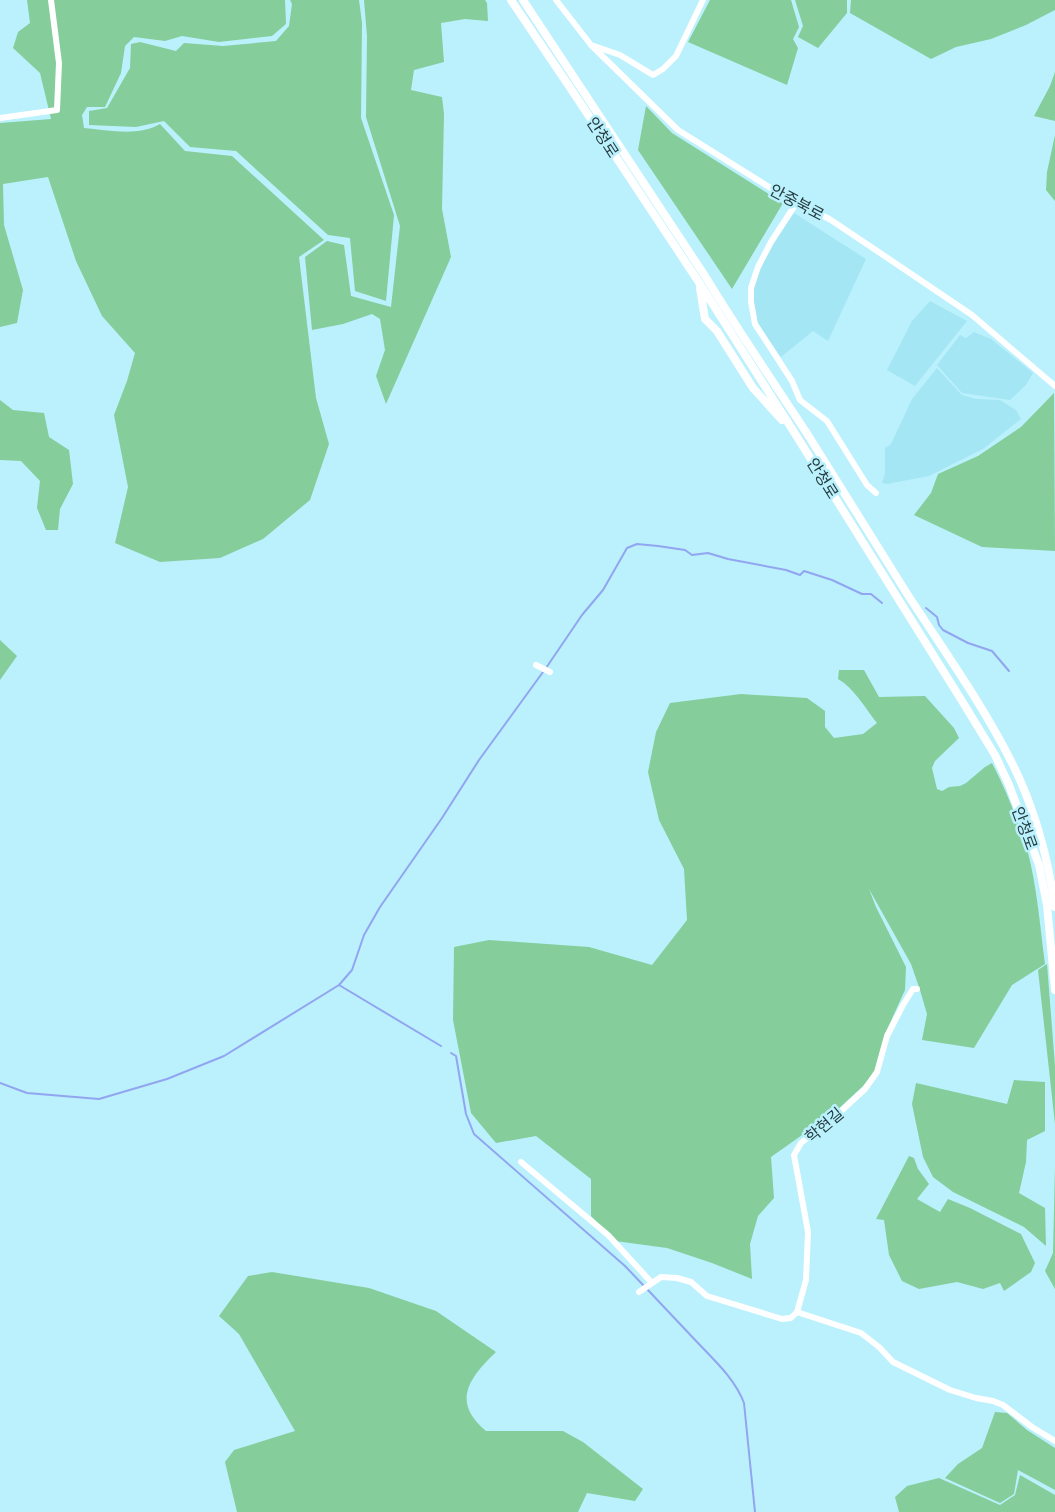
<svg xmlns="http://www.w3.org/2000/svg" width="1055" height="1512" viewBox="0 0 1055 1512" font-family="Rubik,'Noto Sans KR',sans-serif">
<style>
.built{fill:#a4e6f4}
.green{fill:#85cd9a}
.lines{fill:none;stroke-linecap:round;stroke-linejoin:round}
.stream{stroke:#92a5f0;stroke-width:2}
.minor{stroke:#fff;stroke-width:6}
.tertiary{stroke:#fff;stroke-width:8}
.labels{text-anchor:middle;stroke-width:5;stroke-linejoin:round;paint-order:stroke}
.street-label{font-size:16px;fill:#263d41;stroke:#baf1fd}
</style>
<rect width="100%" height="100%" fill="#baf1fd"/>
<!-- built -->
<path class="built" d="M794 213 866 259 828 341 813 331 781 357 757 323 753 300V288L761 265 771 247Z
M930 301 967 321 915 386 887 370 912 321Z
M974 332 991 339 1033 373 1026 385 1010 400 962 393 937 365 960 335 966 338Z
M937 368 962 395 976 399 1000 400 1016 410 1021 419 983 449 929 476 887 484 882 483 885 473V448L891 444 912 399Z"/>
<!-- green -->
<path class="green" d="M27 0H285L286 24 272 36 219 42 182 36 165 41 134 37 125 46 121 73 105 107H87L82 115 84 128C108 130 138 137 160 124L185 151 232 156 324 240 299 257 316 398 329 444 310 500 263 539 220 558 160 562 115 543 128 487 114 415 127 381 135 353 102 316 76 261 48 177 3 184 4 225 23 290 17 323 0 327V123L51 119 40 73 13 48 18 32 30 23Z
M290 0H359L362 23 361 118 394 215 386 301 355 291 350 238 328 235 236 151 190 147 164 121 136 127 89 125V111L107 108 130 68 131 44 140 42 176 51 184 43 223 46 276 41 289 26 292 4Z
M364 0H485L487 3 488 21 465 19 441 23 444 62 414 70 411 90 442 97 444 114 442 209 451 257 386 404 376 376 385 350 380 319 372 314 343 324 312 330 305 257 327 241 344 245 351 296 391 307 400 226 366 117 367 36Z
M710 0H791L799 27 793 39 798 48 787 85 688 42Z
M795 0H847V13L818 48 798 37 803 26Z
M851 0H1055V10L1026 25 991 39 956 47 931 59 850 13Z
M1055 72V121L1034 116 1050 86Z
M646 106 672 133 783 203 732 289 638 150Z
M1055 135V201L1046 190 1047 172Z
M1054 393 1055 551 982 547 914 515 931 493 938 474 978 456 1021 427Z
M0 400 13 410 44 413 49 437 69 450 73 484 60 509 58 530H46L37 508 40 481 21 461 0 460Z
M0 640 17 656 0 680Z
M839 670H864L879 697 925 696 954 728 959 738 935 761 932 768 937 789 942 791 949 787 960 786 966 783 985 767 992 763C1006 790 1018 820 1027 849 1037 886 1040 926 1045 964L1012 985 974 1048 922 1040 927 1014 920 990 911 964 869 889 876 907 906 967 905 990 885 1034 875 1071 863 1086 836 1111 771 1157 774 1198 758 1216 750 1244 752 1279 712 1263 667 1248 615 1241 591 1216V1179L536 1136 496 1143 471 1113 453 1020 454 947 489 940 589 947 652 965 687 920 684 869 659 820 648 772 656 732 670 703 741 694 807 698 825 711V727L834 738 863 734 877 723C865 708 854 688 838 679Z
M1047 964 1055 1066V1124L1038 970Z
M1014 1080 1045 1082V1131L1027 1140 1026 1162 1019 1193 1045 1208 1046 1246 1024 1227 953 1192 933 1177 923 1157 912 1104 916 1083 1007 1104Z
M909 1156 914 1158 918 1169 929 1184 917 1199 940 1212 948 1199 970 1208 1021 1234 1035 1263 1031 1272 1004 1291 1000 1283 983 1289 957 1282 919 1289 902 1281 889 1255 884 1220 876 1219Z
M1055 1166V1289L1045 1271 1053 1253Z
M272 1272 369 1288 436 1311 496 1352C469 1378 451 1402 486 1431H563L583 1442 643 1489 635 1501 587 1493 578 1512H237L225 1462 234 1450 295 1431 239 1334 219 1316 248 1276Z
M995 1412 1007 1413 1027 1430 1055 1448V1490L1018 1470 1014 1494 1000 1503 945 1478 958 1464 982 1448Z
M1020 1475 1055 1495V1512H899L895 1497 907 1486 939 1478 1000 1505 1015 1495Z"/>
<g class="lines">
<!-- stream -->
<path class="stream" d="M926 608 937 617 939 625 943 630 968 643 992 651 1009 671
M546 668 582 615 603 590 627 548 637 544 658 546 685 550 692 555 708 553 728 559 786 570 800 575 804 571 832 580 862 594H871L882 603
M339 985 352 970 364 935 380 907 442 818 479 760 543 672
M451 1053 456 1056 466 1114 474 1134 625 1266 644 1286
M0 1083 27 1093 99 1099 167 1079 224 1056 339 985 441 1046
M647 1289C664 1307 681 1325 697 1342 715 1361 735 1379 744 1403L755 1512"/>
<!-- minor -->
<path class="minor" d="M556 0 591 45 678 130 769 187 831 220 895 263 972 315 1055 386
M594 46 620 55 653 75 663 69 676 56 703 0
M0 118 57 110 59 63 51 0
M797 202 771 242 758 267 751 288V302L755 324 792 381 800 400 827 421 867 485 876 493
M536 665 550 672
M521 1162 608 1235 652 1283
M639 1292 661 1277 677 1278 691 1282 707 1296 782 1319 791 1318 797 1312 861 1333 879 1347 893 1362 950 1390 976 1398 993 1401 1003 1405 1032 1427 1055 1441
M797 1312 806 1280 808 1232 794 1155 801 1143 839 1113 865 1089 877 1072 887 1036 903 1005 913 989H917"/>
<!-- tertiary -->
<path class="tertiary" d="M511 0 571 89 700 284 794 432 962 701 995 755 1009 785 1039 865 1047 905 1055 990
M523 0 705 276C738 330 773 382 808 435 841 487 873 540 906 592 942 648 982 703 1012 763 1034 807 1048 858 1055 907
M700 288 705 319 717 331 753 388 782 420"/>
</g>
<g class="labels">
<!-- street labels -->
<g class="street-label">
<text transform="translate(603 137) rotate(57)" y="6">안청로</text>
<text transform="translate(797 202) rotate(28)" y="6">안중북로</text>
<text transform="translate(823 478) rotate(58)" y="6">안청로</text>
<text transform="translate(1025 828) rotate(70)" y="6">안청로</text>
<text transform="translate(824 1125) rotate(-40)" y="6">학현길</text>
</g>
</g>
</svg>
